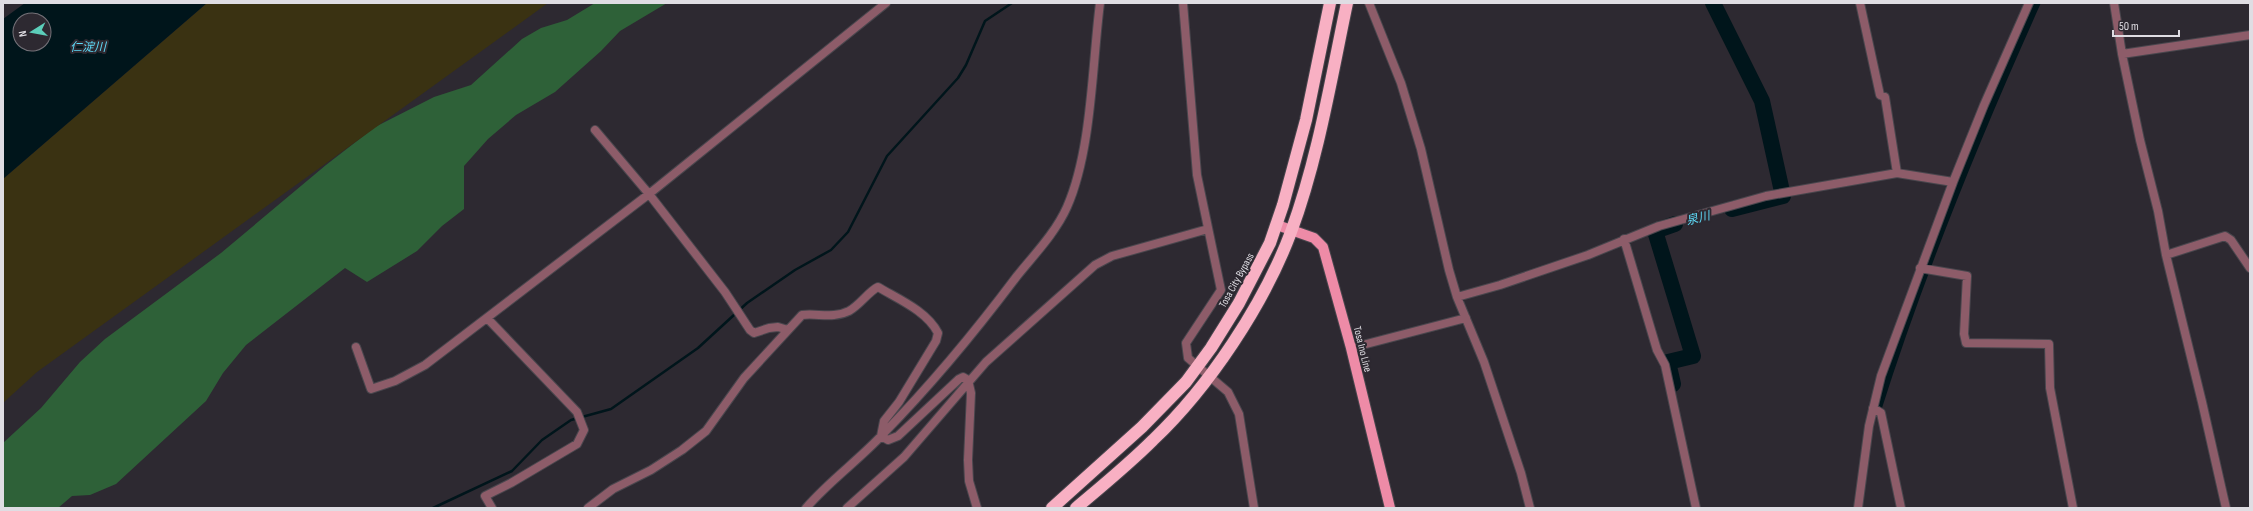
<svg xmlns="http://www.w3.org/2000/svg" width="2253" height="511" viewBox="0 0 2253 511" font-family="'Sofia Sans Condensed','Noto Sans JP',sans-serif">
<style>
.forest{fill:#2e6138}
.sand{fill:#3a3212}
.water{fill:#00151b;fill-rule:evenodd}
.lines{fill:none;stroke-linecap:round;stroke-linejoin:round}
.stream{stroke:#00151b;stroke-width:2.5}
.canal{stroke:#00151b;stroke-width:9}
.river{stroke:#00151b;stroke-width:16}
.street-casing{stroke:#49464d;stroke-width:10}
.primary-casing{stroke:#49464d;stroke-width:12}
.highway-casing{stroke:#49464d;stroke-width:14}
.street{stroke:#8d5c69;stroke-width:8}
.primary{stroke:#ee8ba7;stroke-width:10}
.highway{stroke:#f8b0c3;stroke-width:12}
.labels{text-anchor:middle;stroke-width:4;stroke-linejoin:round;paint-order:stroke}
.street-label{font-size:11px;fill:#dfdde3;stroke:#2d2931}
.water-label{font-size:12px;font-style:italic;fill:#5edaf8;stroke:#2d2931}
</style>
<rect width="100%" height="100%" fill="#2d2931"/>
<!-- forest -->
<path class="forest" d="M595 3H667L620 31 601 51 555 92 516 115 488 139 464 166V209L442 226 417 251 367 282 345 268 246 345 223 373 206 401 116 484 90 495 72 496 58 508H3V443L41 408 80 362 105 339 221 253 326 165 375 127 434 97 471 85 522 39 541 28 567 20Z"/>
<!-- sand -->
<path class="sand" d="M207 3H548L37 372 3 403V179Z"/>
<!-- water -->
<path class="water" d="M25 3H207L3 179V19ZM20 20H44V44H20Z"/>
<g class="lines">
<!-- stream -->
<path class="stream" d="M433 508 512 471 542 440 571 420 611 409 698 348 747 303 795 270 831 250 848 232 887 156 958 78 966 65 985 21 1012 3"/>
<!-- canal -->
<path class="canal" d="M1876 412C1920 272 1976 136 2036 3"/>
<!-- river -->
<path class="river" d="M1713 3 1762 101 1783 196 1732 209
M1673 384 1668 362 1693 356 1655 231 1675 224"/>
<defs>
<path id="street" d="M1183 3 1197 175 1221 290 1186 343 1188 358 1228 392 1239 414 1254 508
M1369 3 1401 83 1421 149 1449 270 1457 297 1484 362 1521 473 1530 508
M1860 3 1880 95 1885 97 1897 173
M2114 3 2122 54 2140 140 2158 211 2166 255 2202 402 2226 508
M2122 54 2250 35
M595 130 649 194 725 292 750 330 754 333 769 328 778 327 788 330
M1624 239 1657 350 1665 365 1696 508
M2166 255 2225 236 2231 240 2250 268
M1920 268 1967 276 1964 334 1966 343 2049 344 2050 388 2073 508
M1457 297 1500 285 1588 255 1659 226 1766 196 1897 173 1953 182
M487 318 577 412 584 430 577 444 511 483 485 496 492 508
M356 347 371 389 395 381 425 365 649 194 886 3
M1351 348 1466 318
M1873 408 1881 413 1901 508
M588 508 613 489 651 470 682 450 706 431 744 378 802 315C818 313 833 319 849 311 860 305 869 291 878 287 898 299 927 311 938 333L936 341 899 402 884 421 881 436 888 440 898 436 959 379 963 377 968 380 971 393 968 460 969 481 977 508
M806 508C829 481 859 460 883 434 932 384 975 332 1017 276 1034 255 1056 232 1067 207 1092 150 1092 65 1100 3
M847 508 904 457 986 362 1095 265 1112 256 1208 229
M1858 508 1869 426 1881 376 1953 182 1984 105 2029 3"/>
<path id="primary" d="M1277 225 1314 238 1323 247 1351 348 1390 508"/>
<path id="highway" d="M1052 508 1142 427 1186 382 1211 348 1239 303 1270 243 1283 205 1306 120 1330 3
M1076 508C1102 486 1129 464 1153 440 1209 387 1264 304 1291 232 1318 159 1331 79 1347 3"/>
</defs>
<!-- street casing -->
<use href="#street" class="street-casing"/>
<!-- primary casing -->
<use href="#primary" class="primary-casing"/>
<!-- highway casing -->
<use href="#highway" class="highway-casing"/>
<!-- street -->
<use href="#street" class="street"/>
<!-- primary -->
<use href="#primary" class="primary"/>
<!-- highway -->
<use href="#highway" class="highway"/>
</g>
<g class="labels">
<!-- street labels -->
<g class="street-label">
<text transform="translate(1236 280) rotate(-61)" y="4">Tosa City Bypass</text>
<text transform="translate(1363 349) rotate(76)" y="4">Tosa Ino Line</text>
</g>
<!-- water labels -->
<g class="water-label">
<text x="88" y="51">仁淀川</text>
<text transform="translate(1698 218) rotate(-14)" y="4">泉川</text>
</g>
</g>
<!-- border -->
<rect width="2253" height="511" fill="none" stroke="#dfdde3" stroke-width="8"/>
<!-- north arrow -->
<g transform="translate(32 32) rotate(259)"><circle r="19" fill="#2d2931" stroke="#747178"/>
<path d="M0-3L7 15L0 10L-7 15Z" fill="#5cceba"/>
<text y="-6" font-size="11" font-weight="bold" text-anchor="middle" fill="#dfdde3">N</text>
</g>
<!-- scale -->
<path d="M2113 30v6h66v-6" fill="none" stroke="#dfdde3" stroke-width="2"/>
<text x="2119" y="30" font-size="12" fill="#dfdde3" stroke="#2d2931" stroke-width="3" paint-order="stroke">50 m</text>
</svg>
